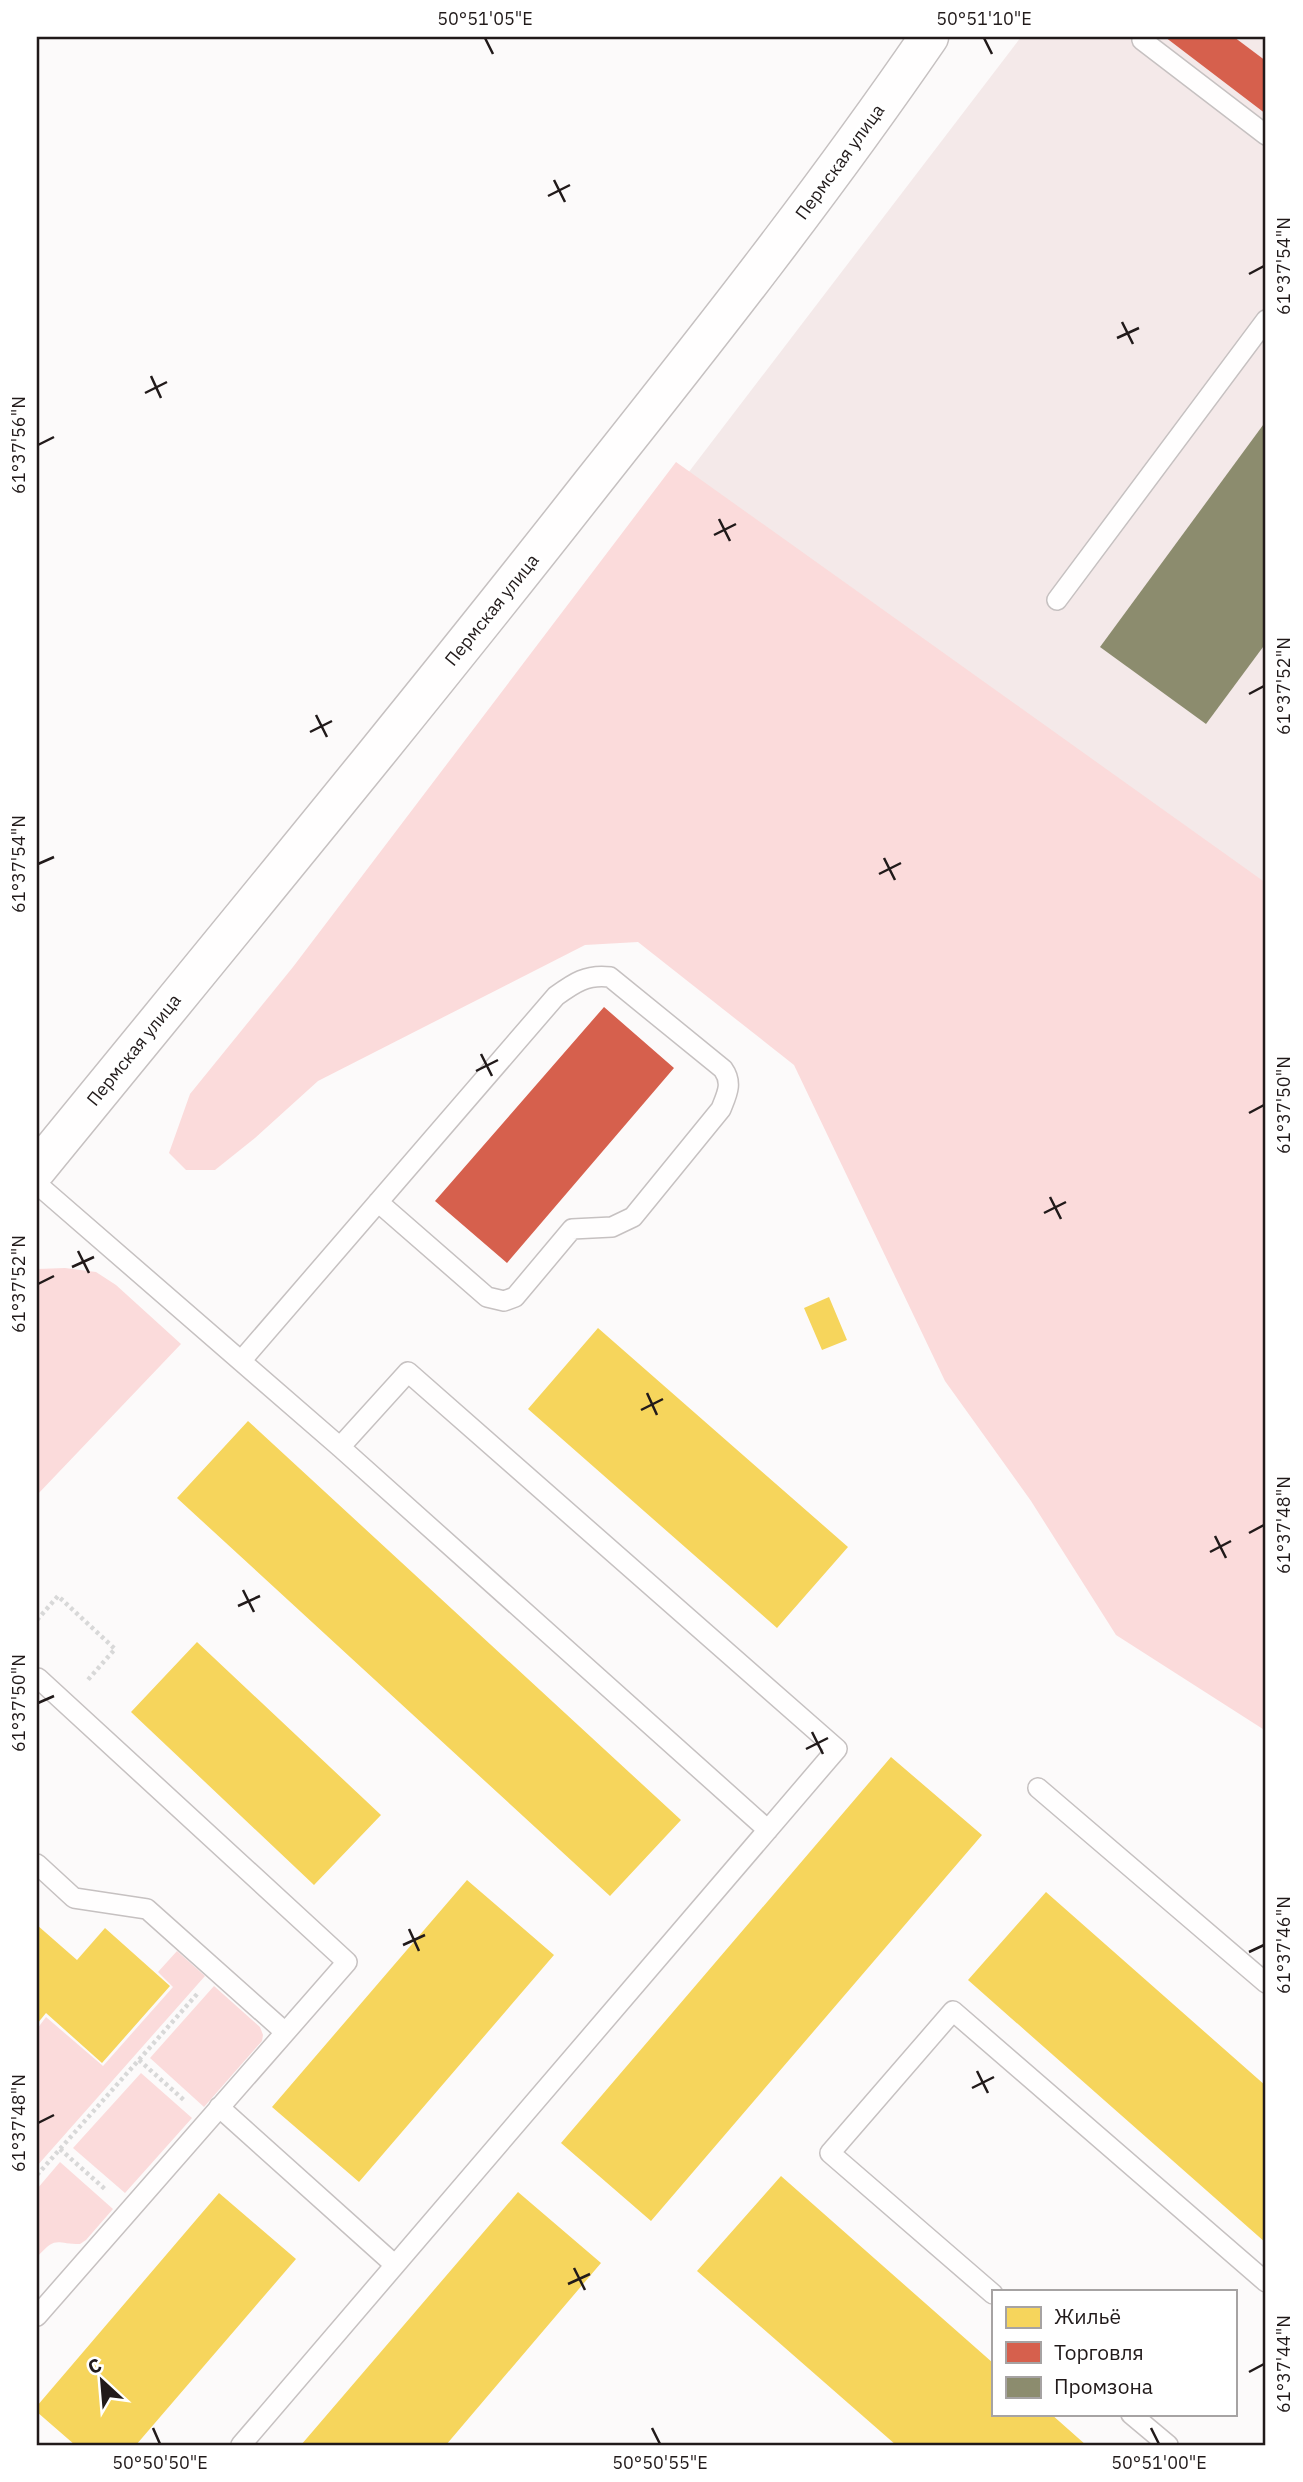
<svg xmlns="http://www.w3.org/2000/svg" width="1303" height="2482" viewBox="0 0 1303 2482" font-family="'IBM Plex Sans',sans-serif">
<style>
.built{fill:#f4e9e9}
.green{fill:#fbdbdb}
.homes{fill:#f6d55c}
.shops{fill:#d6604d}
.industry{fill:#8c8c6e}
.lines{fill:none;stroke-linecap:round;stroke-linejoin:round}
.service-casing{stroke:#c6c1c1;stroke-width:22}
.primary-casing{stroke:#c6c1c1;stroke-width:41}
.path{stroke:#d8d8d8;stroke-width:4.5;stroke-dasharray:3.5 3.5;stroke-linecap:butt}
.service{stroke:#fffefe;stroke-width:19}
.primary{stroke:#fffefe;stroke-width:38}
.ticks{fill:none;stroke:#211a1a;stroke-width:2.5}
.labels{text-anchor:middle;stroke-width:7;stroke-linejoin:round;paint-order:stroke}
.street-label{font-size:18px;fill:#211a1a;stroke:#fff}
.neatline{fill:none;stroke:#211a1a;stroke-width:2.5}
.ticks-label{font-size:18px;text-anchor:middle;fill:#211a1a}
</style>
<rect width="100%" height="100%" fill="#fcfafa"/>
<!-- built -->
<path class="built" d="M1021 37H1266V892L685 477Z"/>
<!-- green -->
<path class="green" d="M676 462 1266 883V1731L1116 1635 1031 1501 945 1381 794 1065 638 942 585 945 318 1081 255 1138 215 1170H186L169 1153 190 1094 293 967Z
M65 1268 96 1272 116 1285 181 1344 37 1495V1269Z
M177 1951 205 1976 37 2166V2029L46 2017 103 2066 173 1987 158 1972Z
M214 1986 260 2027 263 2035 262 2041 204 2107 150 2058Z
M141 2073 192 2118 125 2193 73 2148Z
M60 2162 113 2209 86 2240 80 2244C55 2244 57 2235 37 2257V2189Z"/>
<!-- homes -->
<path class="homes" d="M829 1297 847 1340 822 1350 804 1308Z
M598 1328 848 1547 777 1628 528 1409Z
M248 1421 681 1820 610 1896 177 1498Z
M197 1642 381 1815 314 1885 131 1712Z
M891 1757 982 1835 651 2221 561 2143Z
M467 1880 554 1955 359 2182 272 2107Z
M1046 1892 1266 2086V2243L968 1980Z
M37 1925 77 1960 105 1928 170 1986 102 2063 46 2013 37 2024Z
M781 2176 993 2363V2414H1051L1086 2445H896L697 2271Z
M518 2192 601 2263 446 2445H301Z
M219 2193 296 2259 136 2445H75L37 2412V2406Z"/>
<!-- shops -->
<path class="shops" d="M1165 37H1234L1266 61V114Z
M604 1007 674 1068 507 1263 435 1201Z"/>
<!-- industry -->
<path class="industry" d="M1266 421V643L1206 724 1100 647Z"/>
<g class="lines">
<defs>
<path id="service" d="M1144 37 1142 40 1266 135
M1057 600 1266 320
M37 1184 340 1447 768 1830
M241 1361 556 996C574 983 587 974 610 977L723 1069C733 1083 727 1094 721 1109L633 1217 612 1227 572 1229 515 1297 504 1301 487 1297 378 1202
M37 1679 38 1678 347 1962 37 2316
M1038 1788 1266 1983
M37 1864 74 1898 147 1909 285 2032
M219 2107 395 2265
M993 2294 830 2153 953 2011 1266 2282
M1131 2414 1168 2445
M241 2445 837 1749 408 1372 340 1447"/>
<path id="primary" d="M37 1169C223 941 411 714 593 482 709 336 824 190 929 37"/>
</defs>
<!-- service casing -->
<use href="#service" class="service-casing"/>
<!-- primary casing -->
<use href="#primary" class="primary-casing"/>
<!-- path -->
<path class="path" d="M37 1620 58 1596 115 1649 86 1682
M139 2060 185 2101
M60 2149 106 2190
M37 2175 198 1993"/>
<!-- service -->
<use href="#service" class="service"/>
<!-- primary -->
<use href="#primary" class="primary"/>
</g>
<!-- ticks -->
<path class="ticks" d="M485 38 493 54M984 38 992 54M554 180 565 202M548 196 570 185M1249 274 1264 266M1122 322 1133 344M1117 338 1139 328M151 376 161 398M145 393 167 382M38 445 54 437M719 519 730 541M714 535 736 524M1249 694 1264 686M316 715 327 737M310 732 332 721M884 858 895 880M38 864 54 857M879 874 901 863M481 1054 492 1076M476 1071 498 1060M1249 1113 1264 1105M1050 1197 1061 1219M1044 1213 1066 1202M78 1251 89 1273M72 1267 94 1257M38 1284 54 1276M647 1393 657 1415M641 1410 663 1399M1249 1533 1264 1525M1215 1536 1226 1558M1210 1552 1231 1541M243 1590 254 1612M238 1606 260 1596M38 1703 54 1696M812 1732 823 1754M806 1749 828 1738M409 1929 419 1951M403 1945 425 1935M1249 1952 1264 1945M977 2071 988 2093M972 2088 994 2077M38 2123 54 2115M574 2268 585 2290M568 2284 590 2274M1249 2372 1264 2364M153 2428 160 2444M652 2428 660 2444M1151 2428 1159 2444"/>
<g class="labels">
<!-- street labels -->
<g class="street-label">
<text transform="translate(840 162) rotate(-54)" y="6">Пермская улица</text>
<text transform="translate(492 610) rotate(-51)" y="6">Пермская улица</text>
<text transform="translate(134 1050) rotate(-51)" y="6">Пермская улица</text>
</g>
</g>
<!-- border -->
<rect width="1303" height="2482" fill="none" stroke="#ffffff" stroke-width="77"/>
<!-- legend -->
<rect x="992" y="2290" width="245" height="126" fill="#ffffff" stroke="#a6a3a3" stroke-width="2"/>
<rect x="1006" y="2307" width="35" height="21" fill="#f6d55c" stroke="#a6a3a3" stroke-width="2"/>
<text x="1054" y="2324" font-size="21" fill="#211a1a">Жильё</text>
<rect x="1006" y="2342" width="35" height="21" fill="#d6604d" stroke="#a6a3a3" stroke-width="2"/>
<text x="1054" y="2360" font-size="21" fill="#211a1a">Торговля</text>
<rect x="1006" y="2377" width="35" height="21" fill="#8c8c6e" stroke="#a6a3a3" stroke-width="2"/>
<text x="1054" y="2394" font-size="21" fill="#211a1a">Промзона</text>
<!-- north arrow -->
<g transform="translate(102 2381) rotate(334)" stroke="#ffffff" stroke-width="5" paint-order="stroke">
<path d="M0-5L12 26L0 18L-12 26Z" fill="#211a1a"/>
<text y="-10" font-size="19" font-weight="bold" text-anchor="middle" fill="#211a1a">С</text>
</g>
<rect x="38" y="38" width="1226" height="2406" class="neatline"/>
<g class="ticks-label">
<text x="485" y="25">50°51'05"E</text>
<text x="984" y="25">50°51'10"E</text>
<text transform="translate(1284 266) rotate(-90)" y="6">61°37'54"N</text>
<text transform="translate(19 445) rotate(-90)" y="6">61°37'56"N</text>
<text transform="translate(1284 686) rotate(-90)" y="6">61°37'52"N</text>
<text transform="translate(19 864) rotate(-90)" y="6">61°37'54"N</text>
<text transform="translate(1284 1105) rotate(-90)" y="6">61°37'50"N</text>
<text transform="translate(19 1284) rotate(-90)" y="6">61°37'52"N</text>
<text transform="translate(1284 1525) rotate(-90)" y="6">61°37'48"N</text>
<text transform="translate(19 1703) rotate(-90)" y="6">61°37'50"N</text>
<text transform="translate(1284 1945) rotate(-90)" y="6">61°37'46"N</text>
<text transform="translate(19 2123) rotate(-90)" y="6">61°37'48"N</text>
<text transform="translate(1284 2364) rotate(-90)" y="6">61°37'44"N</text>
<text x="160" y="2469">50°50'50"E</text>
<text x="660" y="2469">50°50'55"E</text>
<text x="1159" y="2469">50°51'00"E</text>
</g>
</svg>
